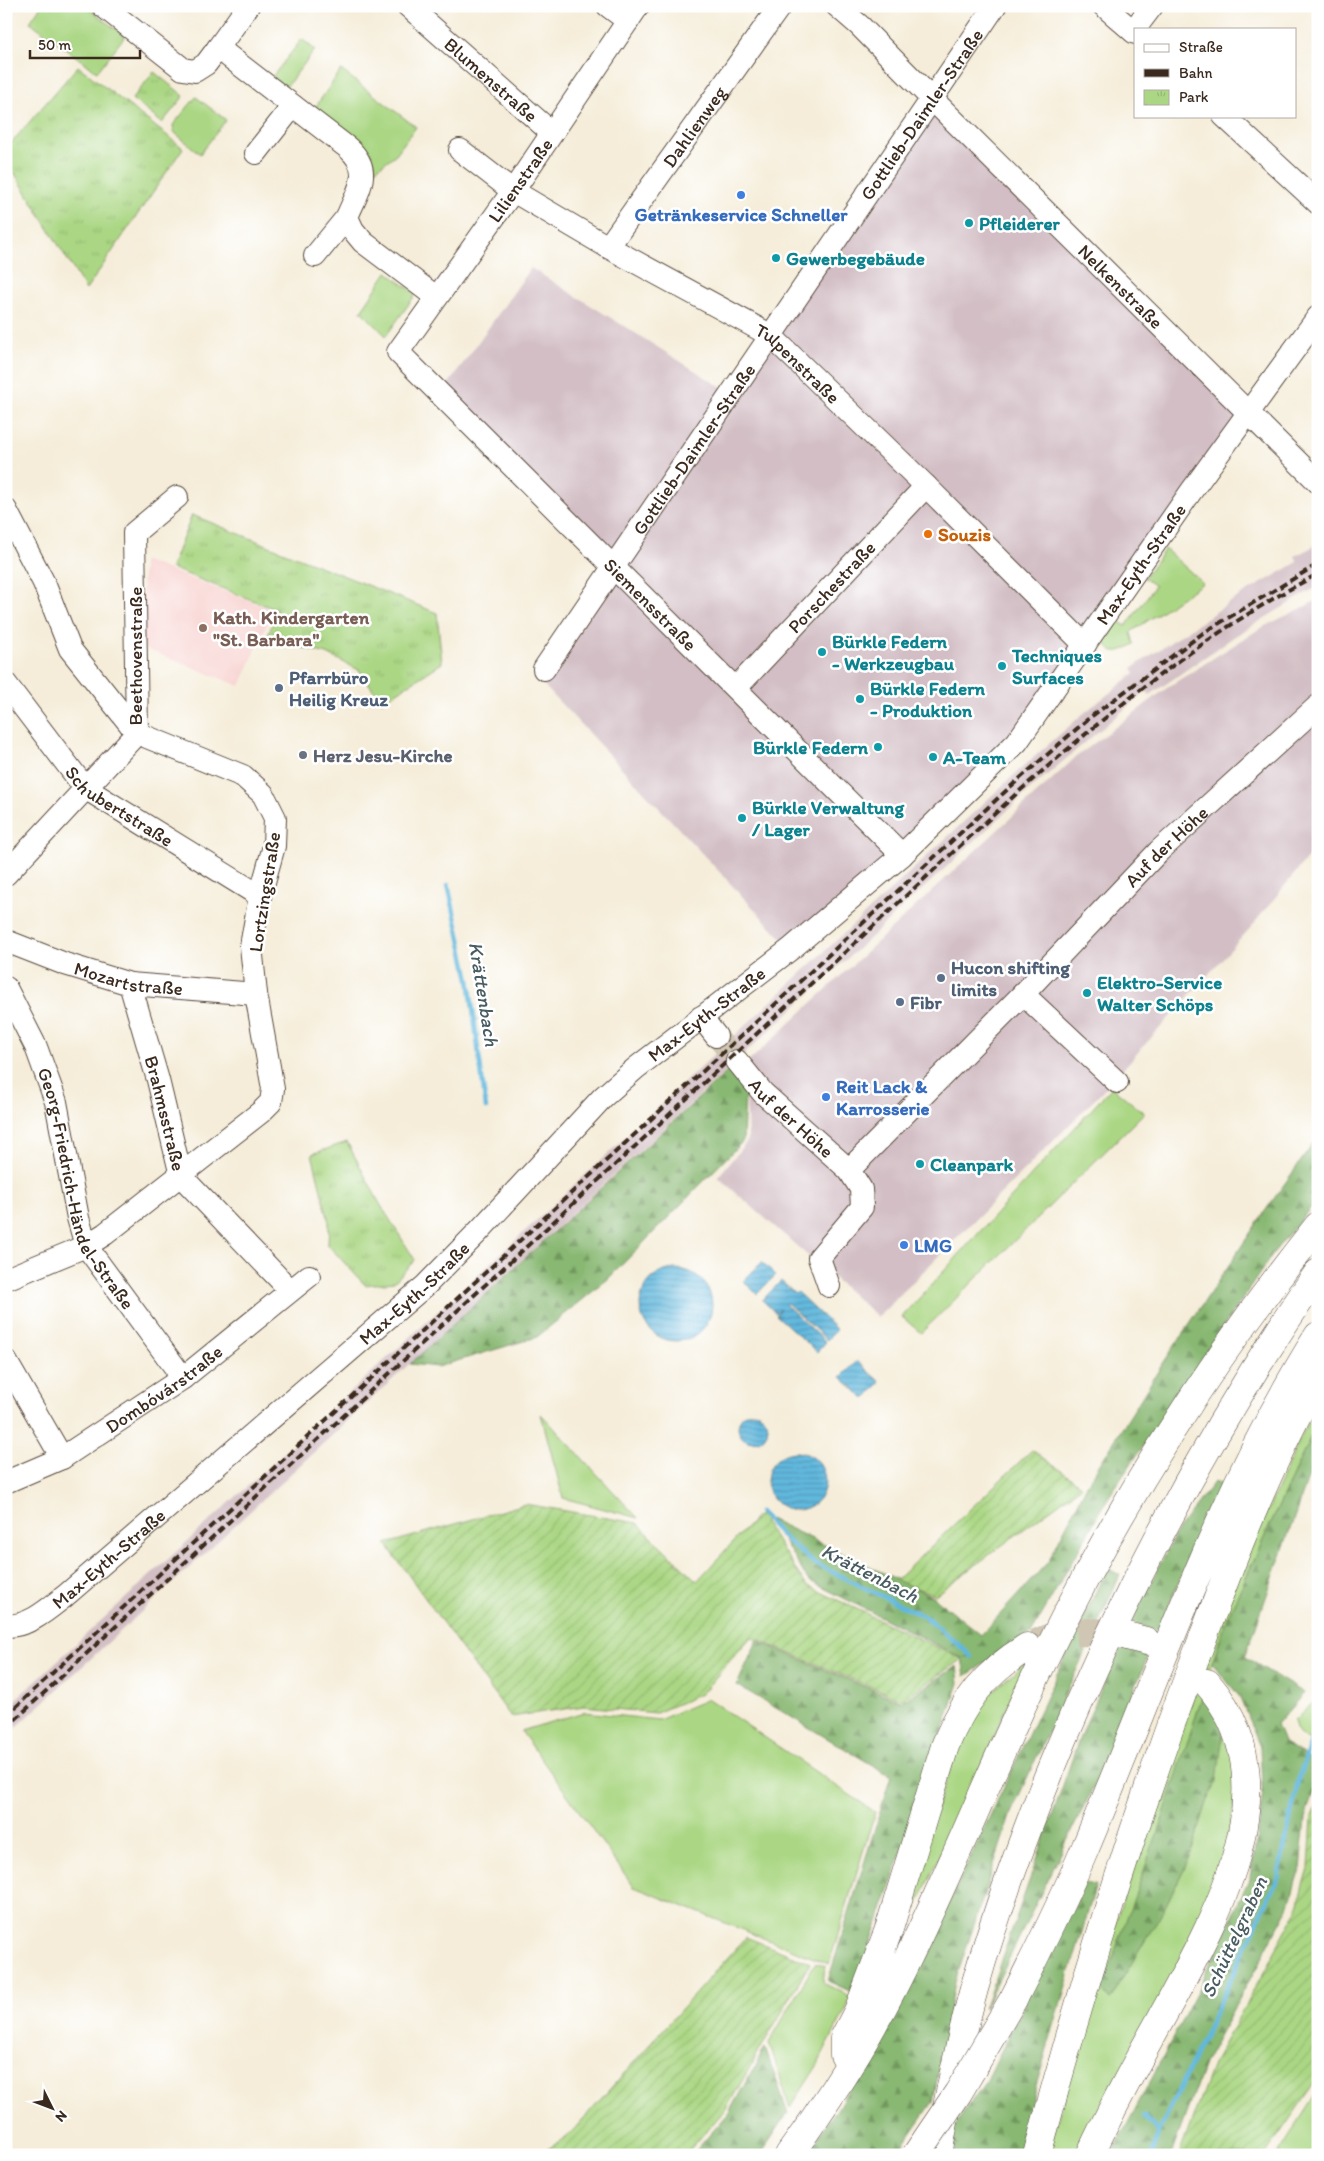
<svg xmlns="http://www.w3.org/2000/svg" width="1324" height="2161" viewBox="0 0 1324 2161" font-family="Itim,sans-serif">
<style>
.built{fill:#f7d0ce}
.industrial{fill:#d2bec4}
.grass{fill:#abd784;stroke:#738051}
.forest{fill:url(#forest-firs);stroke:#627148}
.park{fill:url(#park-tufts);stroke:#738051}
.garden{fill:url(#garden-furrows);stroke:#738051}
.water{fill:url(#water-rules);stroke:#4e717e}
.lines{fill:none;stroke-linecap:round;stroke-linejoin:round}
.stream{stroke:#61b8de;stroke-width:4.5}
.minor-tunnel{stroke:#d0c6b4;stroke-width:22;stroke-dasharray:22 11;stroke-linecap:butt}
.highway-tunnel{stroke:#d0c6b4;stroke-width:28;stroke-dasharray:28 14;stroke-linecap:butt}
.minor-casing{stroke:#57473a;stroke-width:24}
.highway-casing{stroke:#57473a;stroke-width:29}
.minor{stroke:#fff;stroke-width:22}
.highway{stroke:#fff;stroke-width:28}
.rail{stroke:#3b2a1e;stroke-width:4;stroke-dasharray:8 4;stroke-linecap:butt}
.highway-bridge-casing{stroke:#57473a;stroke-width:29;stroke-linecap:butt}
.highway-bridge{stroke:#fff;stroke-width:28}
.shop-dot{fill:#3f7fe0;stroke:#fff;stroke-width:2}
.culture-dot{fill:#0f9aa8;stroke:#fff;stroke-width:2}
.food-dot{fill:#e8710a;stroke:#fff;stroke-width:2}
.education-dot{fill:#8d6e63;stroke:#fff;stroke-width:2}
.service-dot{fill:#5c6f8a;stroke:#fff;stroke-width:2}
.worship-dot{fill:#6b7280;stroke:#fff;stroke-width:2}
.labels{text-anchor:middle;stroke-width:5;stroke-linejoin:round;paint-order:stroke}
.street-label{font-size:19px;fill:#3b2a1e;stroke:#fff}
.shop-label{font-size:19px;font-weight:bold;fill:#366cbe;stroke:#fff;text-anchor:start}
.culture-label{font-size:19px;font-weight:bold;fill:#0d838f;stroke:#fff;text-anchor:start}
.food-label{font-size:19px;font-weight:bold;fill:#c56008;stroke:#fff;text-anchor:start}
.education-label{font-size:19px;font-weight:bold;fill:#785e54;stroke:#fff;text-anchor:start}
.service-label{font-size:19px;font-weight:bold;fill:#4e5e75;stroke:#fff;text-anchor:start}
.worship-label{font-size:19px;font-weight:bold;fill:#5b616d;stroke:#fff;text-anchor:start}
.water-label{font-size:20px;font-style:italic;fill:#485c61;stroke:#fff}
</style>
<defs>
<pattern id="forest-firs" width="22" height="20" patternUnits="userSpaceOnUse" patternTransform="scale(1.25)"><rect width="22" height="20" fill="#88b872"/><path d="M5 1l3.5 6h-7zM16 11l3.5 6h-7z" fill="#70965d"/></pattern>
<pattern id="park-tufts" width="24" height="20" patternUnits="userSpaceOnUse" patternTransform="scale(1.25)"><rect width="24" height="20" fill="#abd784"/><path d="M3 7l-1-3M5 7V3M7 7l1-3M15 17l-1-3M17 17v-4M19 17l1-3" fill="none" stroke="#94b972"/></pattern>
<pattern id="garden-furrows" width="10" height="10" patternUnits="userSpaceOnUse" patternTransform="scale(1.25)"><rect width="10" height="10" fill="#abd784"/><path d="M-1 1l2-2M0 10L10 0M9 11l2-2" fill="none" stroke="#94b972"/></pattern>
<pattern id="water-rules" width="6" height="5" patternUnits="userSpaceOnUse" patternTransform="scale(1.25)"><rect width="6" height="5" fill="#61b8de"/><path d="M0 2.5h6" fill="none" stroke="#5196b3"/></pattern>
</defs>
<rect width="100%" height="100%" fill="#fff"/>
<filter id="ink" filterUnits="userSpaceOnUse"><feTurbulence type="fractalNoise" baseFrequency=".02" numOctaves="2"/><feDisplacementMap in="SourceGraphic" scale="10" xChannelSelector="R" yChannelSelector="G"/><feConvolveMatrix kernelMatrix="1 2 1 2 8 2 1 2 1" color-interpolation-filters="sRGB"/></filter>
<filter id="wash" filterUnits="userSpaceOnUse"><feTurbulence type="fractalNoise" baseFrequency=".0096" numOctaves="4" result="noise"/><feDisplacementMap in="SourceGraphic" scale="20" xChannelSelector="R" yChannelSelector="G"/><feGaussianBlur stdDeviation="1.12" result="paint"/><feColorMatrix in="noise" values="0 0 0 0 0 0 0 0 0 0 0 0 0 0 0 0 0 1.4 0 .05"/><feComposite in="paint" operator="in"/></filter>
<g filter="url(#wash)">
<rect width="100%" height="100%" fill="#f5edd9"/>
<!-- built -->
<path class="built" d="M143 560 273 610 240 686 141 647Z"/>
<!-- industrial -->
<path class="industrial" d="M931 102 1245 412 1017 742 790 947 535 676 614 567 440 396 531 268 734 395Z
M1318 544V591L1315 592 1313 589 1235 636 1150 695 1146 691 1035 785 6 1737V1708L481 1272 1015 774 1083 714 1135 673 1132 668 1238 597 1298 562 1295 556Z
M1318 600V845L1252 926 1103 1091 878 1317 718 1177 748 1140 745 1065 1076 757 1171 685 1261 628Z"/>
<!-- grass -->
<path class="grass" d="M41 6H85L125 36 97 72 30 22Z
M302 39 315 50 286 87 272 77Z
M341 70 416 127 396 154 375 170 374 161 370 152 314 109Z
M196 97 226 120 200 154 174 132 173 125Z
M387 272 416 294 386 336 361 311Z
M1165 549 1203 583 1131 632 1134 644C1119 654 1107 656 1103 635L1115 619 1126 626 1155 586 1144 578Z
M1112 1087 1144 1113 921 1333 902 1317Z
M1318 1399V1421L1229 1614 1203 1688 1240 1772 1221 1878 1081 2155H1047L1112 1932 1226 1602Z
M541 1414 638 1518 563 1498Z
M1027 1660 972 1789 870 2003 969 1713Z
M1318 1698V1730L1313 1742C1301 1737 1296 1734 1294 1721Z
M708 1699 875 1812 829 1964 634 1887 521 1731 584 1712 659 1720Z
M815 1963 825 1966 823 1983 852 1997 817 2066 790 2108 769 2043Z
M1318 2091V2155H1277Z"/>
<!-- forest -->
<path class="forest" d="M741 1059 745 1094 743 1141 608 1279 537 1337 437 1367 410 1364Z
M1318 1137V1199L1274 1252 1108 1498 1031 1634 965 1676 962 1658 808 1580 770 1519 934 1597 981 1635 1048 1562 1088 1483 1160 1368 1263 1214Z
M1318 1421V1460L1307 1481 1245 1657 1304 1693 1276 1725 1283 1742 1318 1763V1776L1305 1819 1300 1869 1287 1911 1205 2062 1171 2155H1111L1196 1994 1250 1877 1263 1802 1260 1747 1239 1696 1212 1663 1229 1614Z
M1215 1481 1222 1485 1197 1538 1158 1632 1131 1622 1178 1529Z
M1107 1568 1120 1575 1011 1813 955 1982 933 2102 896 2155H806L838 2108 924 1956Z
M757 1641 902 1702 957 1666 959 1683 854 1993 828 1981 891 1776 737 1685Z
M1120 1647 1148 1656 1100 1774 984 2009 1080 1737Z
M1203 1694 1224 1724 1217 1781 1206 1806 1190 1857 1165 1907 1110 2000 1101 1990 1161 1823Z
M1083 1883 1096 1885 1032 2099 1021 2155H948L951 2129 987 2080Z
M765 2048 788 2113 760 2155H692L728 2114Z"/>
<!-- park -->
<path class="park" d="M78 66 183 148 86 290 6 159V149Z
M154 72 184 96 162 123 132 99Z
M192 515 437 613 442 663 382 702 359 670 327 654 267 639 277 610 171 568Z
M347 1142 380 1204 415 1260 394 1282 365 1285 328 1245 329 1222 312 1154Z"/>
<!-- garden -->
<path class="garden" d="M1032 1450 1082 1486 935 1595 896 1580Z
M525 1504 637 1523 697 1581 759 1514 806 1585 962 1659 902 1700 751 1637 701 1694 656 1713 584 1706 511 1717 386 1544Z
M1318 1804V2078L1265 2155H1179L1214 2062 1296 1913 1309 1868 1312 1817Z
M746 1937 810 1963 726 2109 685 2155H538L567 2137Z"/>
<!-- water -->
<path class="water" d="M762 1262 776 1275 757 1294 743 1281Z
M640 1305a36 36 0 1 1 72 0a36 36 0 1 1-72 0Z
M781 1281 795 1294 797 1292 837 1330 827 1340 787 1303 785 1304 826 1342 817 1352 776 1315 781 1309 776 1313 762 1300Z
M857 1361 880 1382 865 1399 841 1377Z
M738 1427a15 15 0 1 1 30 0a15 15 0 1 1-30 0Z
M767 1481a29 29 0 1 1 58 0a29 29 0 1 1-58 0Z"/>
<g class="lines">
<!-- stream -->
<path class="stream" d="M448 885 469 979 486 1108
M760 1512 782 1536 814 1563 927 1618 966 1651 971 1657
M1143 2116 1159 2132
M1151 2155 1159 2132 1278 1878 1299 1776 1318 1722"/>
</g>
</g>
<g filter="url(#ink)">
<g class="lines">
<!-- minor-tunnel -->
<path class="minor-tunnel" d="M716 1036 737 1061"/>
<!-- highway-tunnel -->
<path class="highway-tunnel" d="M1036 1643C1063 1630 1094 1630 1123 1635"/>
<defs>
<g id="minor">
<path d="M103 6 183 69 195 71 206 64 218 48 348 148C374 171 358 190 347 217L353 230 363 242 436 297"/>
<path id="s1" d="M408 6 552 133"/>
<path d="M608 6 628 21"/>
<path id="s2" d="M638 6 513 191 398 352 902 855"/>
<path id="s3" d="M837 6 860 26 932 99 1318 482"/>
<path d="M1104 6 1135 33"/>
<path d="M1133 31 1152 6"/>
<path d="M218 48 248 6"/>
<path d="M1224 116 1318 203"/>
<path id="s4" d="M460 150 513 191 608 247 770 335 926 486 1085 645"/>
<path d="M256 153 293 106"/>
<path id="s5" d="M608 247 780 6"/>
<path d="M315 256 347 217"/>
<path d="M6 510 44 583 70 649 137 733 243 776 263 794 275 818 274 846 260 896 251 946 256 994 273 1089 271 1102 261 1112 105 1234 86 1246 6 1279"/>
<path id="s6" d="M544 669 995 6"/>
<path id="s7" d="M6 684 85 788 260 896"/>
<path id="s8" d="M736 688 926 486"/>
<path d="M6 874 137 733 134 533 177 497"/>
<path id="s9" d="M6 941 65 964 130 984 256 994"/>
<path id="s10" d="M130 984 158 1080 181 1176 290 1290"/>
<path id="s11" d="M6 988 36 1047 56 1102 78 1218 86 1246 183 1378"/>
<path d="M1023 994 1117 1082"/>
<path d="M701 1017 716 1036"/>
<path id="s12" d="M737 1061 763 1093 849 1170 1023 994 1159 851 1318 706"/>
<path d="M829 1286 819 1258 862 1207 861 1189 849 1170"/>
<path d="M6 1361 62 1458"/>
<path id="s13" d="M6 1482 62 1458 183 1378 309 1276"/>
<path id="s14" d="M6 1626C30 1626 47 1610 65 1596L426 1285 478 1232 603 1097 636 1068 792 948 902 855 1017 742 1190 493 1318 317"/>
</g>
<path id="highway" d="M1123 1635 1146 1641
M1014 1998C1039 1949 1063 1901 1084 1851 1158 1677 1217 1497 1318 1336
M844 2055V2038L858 2011 889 1929 945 1746C964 1700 984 1674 1027 1647
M789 2155C828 2101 864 2045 894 1986 950 1877 993 1763 1047 1653 1123 1498 1210 1361 1318 1226
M938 2155C948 2099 959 2043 974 1989 995 1914 1022 1841 1051 1769 1122 1594 1211 1428 1318 1273
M1037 2155C1081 1989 1132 1827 1192 1667 1229 1568 1266 1468 1318 1376
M1090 2155C1111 2110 1134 2067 1158 2024 1212 1925 1297 1786 1207 1683"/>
</defs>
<!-- minor casing -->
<use href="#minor" class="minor-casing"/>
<!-- highway casing -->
<use href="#highway" class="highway-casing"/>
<!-- minor -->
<use href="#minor" class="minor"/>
<!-- highway -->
<use href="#highway" class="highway"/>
<!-- rail -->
<path class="rail" d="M6 1716 1009 788 1088 719 1203 633 1318 564
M6 1728 1015 795C1109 712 1206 632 1318 574"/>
<defs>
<path id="highway-bridge" d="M916 2155 958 2093 1014 1998"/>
</defs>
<!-- highway-bridge casing -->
<use href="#highway-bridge" class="highway-bridge-casing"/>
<!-- highway-bridge -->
<use href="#highway-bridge" class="highway-bridge"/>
</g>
</g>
<!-- markers -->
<g class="shop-dot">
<circle cx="741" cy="195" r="5"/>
<circle cx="826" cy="1097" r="5"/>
<circle cx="904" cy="1245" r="5"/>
</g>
<g class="culture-dot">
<circle cx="969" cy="223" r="5"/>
<circle cx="776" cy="258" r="5"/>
<circle cx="822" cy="652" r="5"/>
<circle cx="1002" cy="666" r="5"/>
<circle cx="860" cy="699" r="5"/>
<circle cx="878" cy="747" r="5"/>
<circle cx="933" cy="757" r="5"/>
<circle cx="742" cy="818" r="5"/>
<circle cx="1087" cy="993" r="5"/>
<circle cx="920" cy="1164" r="5"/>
</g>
<circle class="food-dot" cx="928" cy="534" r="5"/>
<circle class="education-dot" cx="203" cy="628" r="5"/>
<g class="service-dot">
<circle cx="279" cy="688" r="5"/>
<circle cx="941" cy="978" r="5"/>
<circle cx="900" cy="1002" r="5"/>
</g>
<circle class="worship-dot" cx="303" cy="755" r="5"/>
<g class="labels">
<!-- street labels -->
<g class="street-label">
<text dy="7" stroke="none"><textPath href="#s1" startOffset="111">Blumenstraße</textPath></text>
<text dy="7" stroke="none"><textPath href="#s6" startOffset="671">Gottlieb-Daimler-Straße</textPath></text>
<text dy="7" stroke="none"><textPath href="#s5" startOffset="148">Dahlienweg</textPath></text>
<text transform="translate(520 180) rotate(-55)" y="7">Lilienstraße</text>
<text dy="7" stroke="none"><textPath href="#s3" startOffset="399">Nelkenstraße</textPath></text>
<text dy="7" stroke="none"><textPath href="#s4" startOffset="401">Tulpenstraße</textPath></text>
<text dy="7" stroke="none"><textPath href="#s6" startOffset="266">Gottlieb-Daimler-Straße</textPath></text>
<text dy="7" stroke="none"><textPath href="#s14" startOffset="1565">Max-Eyth-Straße</textPath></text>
<text dy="7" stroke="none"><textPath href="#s8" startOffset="139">Porschestraße</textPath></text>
<text dy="7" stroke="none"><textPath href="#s2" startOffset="778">Siemensstraße</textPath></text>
<text transform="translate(135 656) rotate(-90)" y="7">Beethovenstraße</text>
<text dy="7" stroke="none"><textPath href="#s7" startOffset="169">Schubertstraße</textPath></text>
<text dy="7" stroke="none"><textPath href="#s12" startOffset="610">Auf der Höhe</textPath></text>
<text transform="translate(264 892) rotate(-81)" y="7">Lortzingstraße</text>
<text dy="7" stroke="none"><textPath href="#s9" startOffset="129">Mozartstraße</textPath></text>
<text dy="7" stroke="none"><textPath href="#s14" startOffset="935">Max-Eyth-Straße</textPath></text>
<text dy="7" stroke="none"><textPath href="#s10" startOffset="134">Brahmsstraße</textPath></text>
<text dy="7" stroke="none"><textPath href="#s12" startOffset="79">Auf der Höhe</textPath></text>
<text dy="7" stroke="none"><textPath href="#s11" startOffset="218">Georg-Friedrich-Händel-Straße</textPath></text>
<text dy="7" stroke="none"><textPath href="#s14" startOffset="530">Max-Eyth-Straße</textPath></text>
<text dy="7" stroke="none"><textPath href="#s13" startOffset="184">Dombóvárstraße</textPath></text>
<text dy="7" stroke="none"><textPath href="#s14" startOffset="125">Max-Eyth-Straße</textPath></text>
</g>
<!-- shop labels -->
<g class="shop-label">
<text x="741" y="221" text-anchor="middle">Getränkeservice Schneller</text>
<text x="836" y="1093">Reit Lack &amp;<tspan x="836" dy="22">Karrosserie</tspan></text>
<text x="914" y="1252">LMG</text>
</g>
<!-- culture labels -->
<g class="culture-label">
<text x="979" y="230">Pfleiderer</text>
<text x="786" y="265">Gewerbegebäude</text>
<text x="832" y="648">Bürkle Federn<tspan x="832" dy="22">- Werkzeugbau</tspan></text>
<text x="1012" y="662">Techniques<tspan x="1012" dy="22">Surfaces</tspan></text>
<text x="870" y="695">Bürkle Federn<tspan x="870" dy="22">- Produktion</tspan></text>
<text x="868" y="754" text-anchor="end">Bürkle Federn</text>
<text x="943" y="764">A-Team</text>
<text x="752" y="814">Bürkle Verwaltung<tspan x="752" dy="22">/ Lager</tspan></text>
<text x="1097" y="989">Elektro-Service<tspan x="1097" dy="22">Walter Schöps</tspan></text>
<text x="930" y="1171">Cleanpark</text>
</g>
<!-- food labels -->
<g class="food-label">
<text x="938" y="541">Souzis</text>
</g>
<!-- education labels -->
<g class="education-label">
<text x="213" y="624">Kath. Kindergarten<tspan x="213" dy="22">"St. Barbara"</tspan></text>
</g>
<!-- service labels -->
<g class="service-label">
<text x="289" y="684">Pfarrbüro<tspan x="289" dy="22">Heilig Kreuz</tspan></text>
<text x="951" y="974">Hucon shifting<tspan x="951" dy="22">limits</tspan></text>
<text x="910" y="1009">Fibr</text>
</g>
<!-- worship labels -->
<g class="worship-label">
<text x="313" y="762">Herz Jesu-Kirche</text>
</g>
<!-- water labels -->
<g class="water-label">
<text transform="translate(484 994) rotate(81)" y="7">Krättenbach</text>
<text transform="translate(870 1573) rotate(27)" y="7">Krättenbach</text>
<text transform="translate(1234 1937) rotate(-65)" y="7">Schüttelgraben</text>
</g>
</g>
<!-- margin -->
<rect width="1324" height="2161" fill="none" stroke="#fff" stroke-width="25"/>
<!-- legend -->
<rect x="1134" y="28" width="162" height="90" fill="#ffffff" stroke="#b1aaa5"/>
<rect x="1144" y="44" width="25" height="8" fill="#ffffff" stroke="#b1aaa5"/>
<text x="1179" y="52" font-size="15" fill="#3b2a1e">Straße</text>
<rect x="1144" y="69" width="25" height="8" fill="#3b2a1e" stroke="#b1aaa5"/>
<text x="1179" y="78" font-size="15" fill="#3b2a1e">Bahn</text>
<rect x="1144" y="90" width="25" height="15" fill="url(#park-tufts)" stroke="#b1aaa5"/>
<text x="1179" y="102" font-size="15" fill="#3b2a1e">Park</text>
<!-- north arrow -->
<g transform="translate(52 2108) rotate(132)" stroke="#ffffff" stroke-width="4" paint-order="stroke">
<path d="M0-4L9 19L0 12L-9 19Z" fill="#3b2a1e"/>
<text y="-8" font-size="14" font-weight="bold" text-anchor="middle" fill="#3b2a1e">N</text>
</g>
<!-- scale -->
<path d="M30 50v8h110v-8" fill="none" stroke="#3b2a1e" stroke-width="2.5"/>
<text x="38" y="50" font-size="15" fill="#3b2a1e" stroke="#ffffff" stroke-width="4" paint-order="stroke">50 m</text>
</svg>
